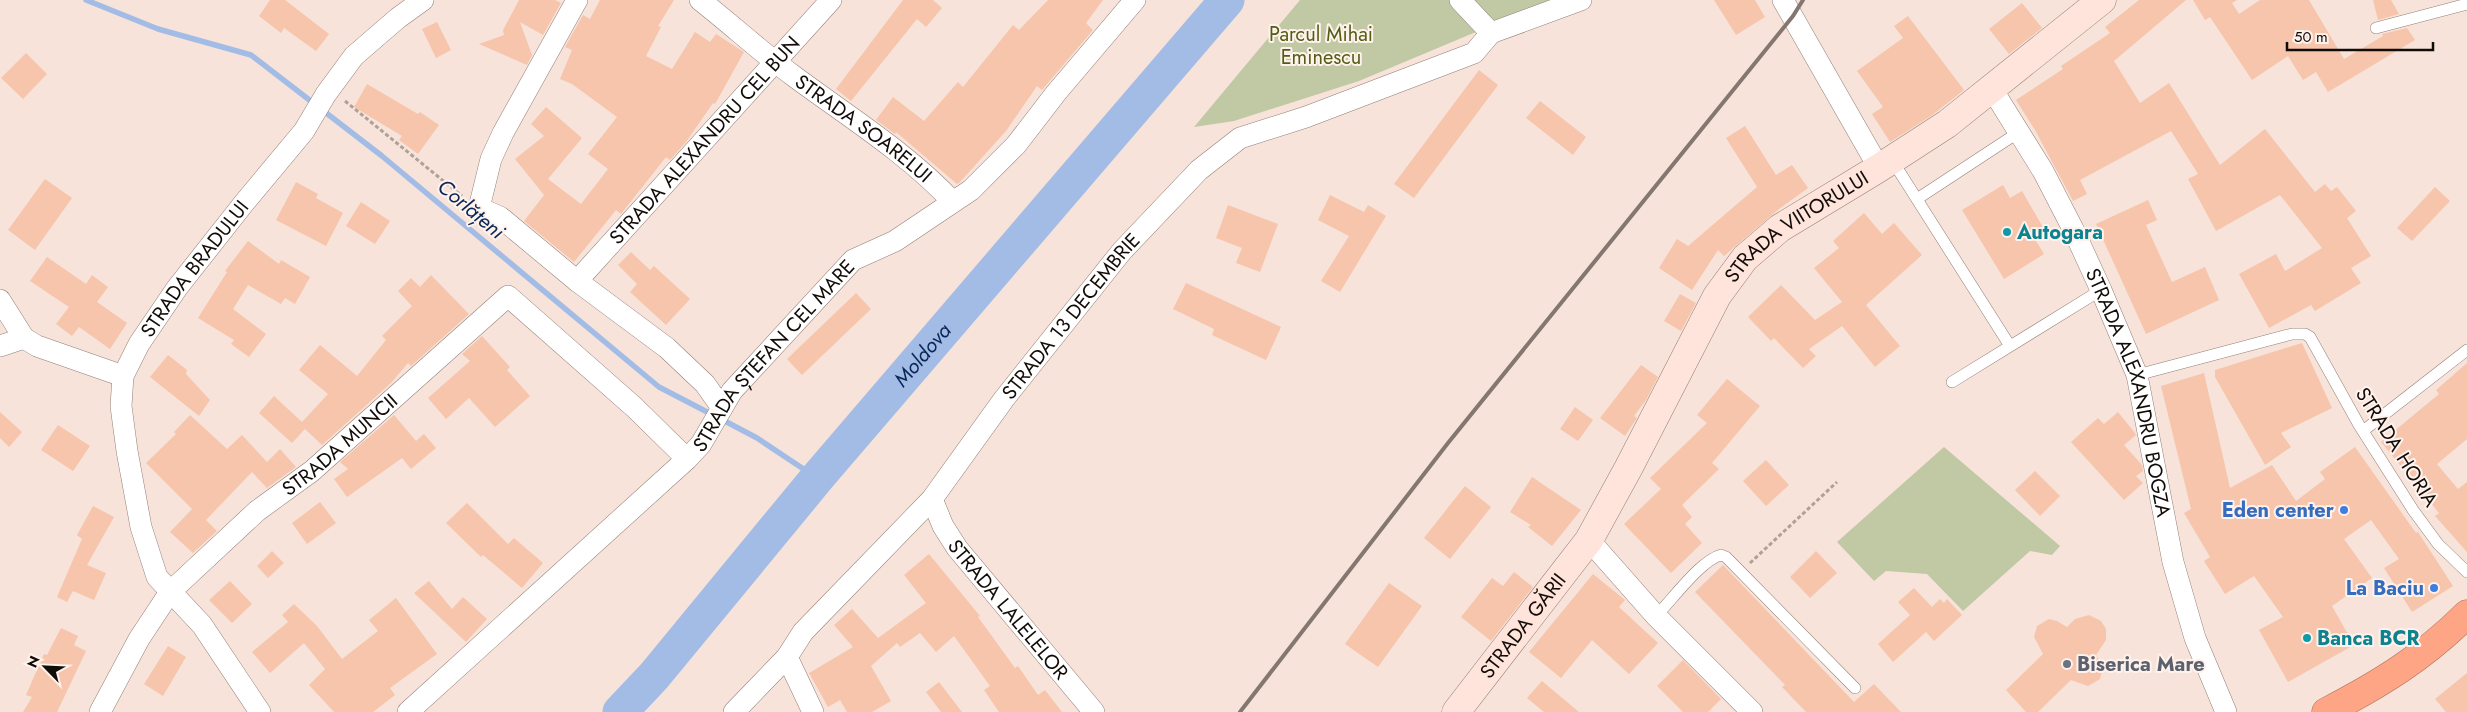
<svg xmlns="http://www.w3.org/2000/svg" width="2467" height="712" viewBox="0 0 2467 712" font-family="Jost,sans-serif">
<style>
.green{fill:#c0c9a4}
.lines{fill:none;stroke-linecap:round;stroke-linejoin:round}
.stream{stroke:#a2bce5;stroke-width:5.5}
.river{stroke:#a2bce5;stroke-width:35}
.building{fill:#f6c5ac}
.lane-casing{stroke:#927f76;stroke-width:12}
.street-casing{stroke:#927f76;stroke-width:22}
.secondary-casing{stroke:#927f76;stroke-width:29}
.highway-casing{stroke:#ab6f5a;stroke-width:29}
.path{stroke:#afa098;stroke-width:3;stroke-dasharray:4 2.5;stroke-linecap:butt}
.lane{stroke:#fff;stroke-width:11}
.street{stroke:#fff;stroke-width:21}
.secondary{stroke:#fee4da;stroke-width:28}
.highway{stroke:#fda585;stroke-width:28}
.rail{stroke:#847770;stroke-width:4}
.culture-dot{fill:#0f9aa8;stroke:#fff2ec;stroke-width:2}
.shop-dot{fill:#3f7fe0;stroke:#fff2ec;stroke-width:2}
.worship-dot{fill:#6b7280;stroke:#fff2ec;stroke-width:2}
.labels{text-anchor:middle;stroke-width:4;stroke-linejoin:round;paint-order:stroke}
.park-label{font-size:20px;fill:#515d14;stroke:#fff2ec}
.street-label{font-size:20px;fill:#120c09;stroke:#fff2ec}
.culture-label{font-size:20px;font-weight:bold;fill:#0d838f;stroke:#fff2ec;text-anchor:start}
.shop-label{font-size:20px;font-weight:bold;fill:#366cbe;stroke:#fff2ec;text-anchor:end}
.worship-label{font-size:20px;font-weight:bold;fill:#5b616d;stroke:#fff2ec;text-anchor:start}
.water-label{font-size:21px;font-style:italic;fill:#092758;stroke:#fff2ec}
</style>
<rect width="100%" height="100%" fill="#f7e3d9"/>
<!-- green -->
<path class="green" d="M1300 0H1552L1359 81 1234 121 1194 127Z
M1944 447 2060 546 2052 555 2030 551 1963 611 1927 574 1886 571 1874 581 1837 542Z"/>
<g class="lines">
<!-- stream -->
<path class="stream" d="M86 0 158 29 251 55 382 156 659 387 713 415
M721 419 757 438 817 478"/>
<!-- river -->
<path class="river" id="s1" d="M620 712 654 676 817 478 1227 0"/>
</g>
<!-- building -->
<path class="building" d="M270 0H285L329 34 316 51 284 28 281 33 259 16Z
M519 0H555L561 3 543 35 520 22 532 55 527 65 479 44 504 35 503 30Z
M600 0H674L658 26 661 27 646 56 672 69 695 32 710 42 716 34 744 52 715 104 713 103 686 142 670 160 666 157 621 214 616 210 574 262 524 221 544 195 515 159 544 136 531 124 546 107 582 138 548 179 581 204 608 169 588 154 617 117 572 84 560 79 572 50 565 47 583 15 590 19Z
M903 0H933L942 8 926 27 917 19 851 101 836 89Z
M1048 0H1103L1086 23 1093 30 1042 90 1037 86 1006 131 960 182 957 184 896 132 895 134 876 120 893 97 924 121 958 82 963 87 1013 25 1019 30Z
M1714 0H1755L1765 17 1736 35Z
M2139 0H2186L2114 61 2140 103 2169 83 2220 165 2265 129 2315 192 2325 184 2331 191 2337 187 2356 211 2347 218 2371 256 2351 268 2361 283 2315 311 2311 305 2269 328 2239 274 2276 254 2285 271 2322 248 2280 195 2216 231 2188 179 2198 174 2171 131 2080 180 2087 194 2073 201 2035 130 2016 100 2063 69 2061 66 2110 33 2105 27Z
M2193 0H2237L2232 3 2239 14 2260 0H2309L2344 59 2383 36 2382 34 2407 28 2415 40 2328 92 2316 72 2303 80 2288 56 2252 80 2210 17 2205 20Z
M2373 0H2391L2399 14 2378 20Z
M2022 3 2042 28 2009 54 1989 29Z
M1908 16 1964 90 1931 116 1890 142 1872 114 1883 107 1857 71 1903 38 1894 26Z
M437 22 451 50 436 58 422 29Z
M26 53 47 74 23 99 1 78Z
M1479 70 1498 85 1414 198 1394 184Z
M367 84 418 114 420 112 439 125 418 154 399 140 402 136 354 107Z
M1540 101 1586 137 1573 155 1526 118Z
M1745 126 1776 175 1792 165 1808 188 1779 209 1724 256 1718 250 1692 290 1659 268 1677 239 1688 246 1757 187 1726 138Z
M45 179 72 198 35 250 8 230Z
M296 182 318 194 316 198 343 213 326 246 276 220Z
M2003 185 2010 198 2022 191 2044 229 2033 236 2044 254 2004 279 1962 210Z
M2435 187 2450 201 2412 241 2397 228Z
M1330 195 1364 212 1368 205 1386 216 1340 292 1321 281 1349 236 1318 220Z
M2148 200 2157 220 2146 225 2172 282 2205 267 2219 300 2146 334 2096 224Z
M361 202 390 221 375 244 346 226Z
M1228 205 1278 224 1260 272 1236 263 1242 248 1216 238Z
M1864 213 1882 234 1894 223 1922 255 1866 305 1900 346 1875 367 1842 326 1809 349 1816 356 1803 368 1774 338 1771 341 1748 317 1781 285 1815 320 1842 302 1814 268 1839 248 1833 241Z
M248 241 279 264 281 260 310 277 295 304 285 298 281 304 248 285 233 309 266 334 249 357 231 344 234 340 198 318 227 272 225 271Z
M631 252 650 270 654 266 690 299 666 325 630 292 637 284 618 265Z
M47 257 86 284 92 275 108 287 97 302 127 323 110 349 79 327 72 336 56 324 69 307 30 281Z
M431 275 469 314 411 366 408 363 391 383 322 445 305 429 292 443 259 413 274 396 302 422 328 394 299 370 320 345 357 376 386 340 382 336 412 306 398 291 411 278 420 287Z
M1186 283 1281 327 1266 360 1212 335 1214 329 1173 309Z
M856 293 871 309 802 375 787 359Z
M1680 294 1696 303 1681 331 1664 321Z
M482 336 510 367 507 370 530 396 495 427 469 398 446 419 428 398 470 361 462 354Z
M2302 343 2332 408 2281 433 2291 447 2265 465 2215 377V370Z
M168 355 187 370 186 374 210 400 199 416 150 377Z
M2467 363V439L2437 464 2458 489 2467 482V552L2435 516 2439 513 2381 442 2439 394 2436 390Z
M1641 365 1658 377 1646 400 1634 416 1637 418 1625 436 1600 418Z
M2204 373 2230 488 2272 465 2296 501 2325 479 2320 472 2355 447 2416 533 2418 532 2453 586 2412 612 2384 568 2399 559 2371 520 2344 539 2372 578 2332 606 2354 645 2288 682 2259 630 2283 617 2254 576 2225 594 2204 561 2210 557 2184 513 2191 509 2161 386Z
M1727 379 1760 406 1712 463 1719 469 1682 505 1692 517 1685 524 1702 543 1671 573 1624 524 1661 489 1650 478 1707 423 1697 415Z
M1575 407 1593 420 1578 441 1560 429Z
M0 412 22 432 9 447 0 438Z
M2118 412 2135 433 2136 435 2124 445 2142 465 2143 471 2136 476 2143 483 2124 500 2071 442 2098 418 2104 424Z
M190 415 227 449 242 435 267 462 280 449 296 467 267 488 252 472 206 520 217 531 193 553 170 532 192 509 146 463 176 434 174 432Z
M394 415 416 441 424 434 436 448 411 469 402 458 347 497 334 479 348 469 340 462Z
M58 425 90 446 73 471 41 450Z
M1766 460 1789 485 1766 506 1743 481Z
M2035 471 2060 496 2040 516 2015 490Z
M1532 477 1581 510 1552 546 1528 527 1531 525 1510 512Z
M1465 486 1491 507 1450 559 1424 538Z
M320 502 336 523 307 544 292 523Z
M467 503 508 544 514 538 543 563 522 588 483 555 481 557 446 523Z
M93 506 114 517 87 565 106 573 94 600 73 591 67 602 57 597 82 539 77 535Z
M272 551 284 563 268 578 257 566Z
M1816 551 1837 573 1810 598 1790 577Z
M929 554 980 616 978 617 1015 668 1018 666 1038 695 1045 690 1062 712H999L984 690 990 686 954 636 936 652 920 633 900 647 897 643 871 666 891 701 872 712H847L840 700 828 707 809 673 853 647 834 625 852 609 878 638 926 603 904 575Z
M1723 565 1854 702 1874 684 1901 712H1806L1782 687 1785 685 1695 592Z
M1514 572 1533 587 1491 641 1461 617 1492 578 1503 586Z
M1593 574 1625 600 1619 607 1658 643 1629 674 1592 640 1561 678 1529 652Z
M230 581 252 604 232 623 209 600Z
M429 581 452 609 463 597 487 619 466 642 414 593Z
M1389 583 1422 606 1378 667 1345 644Z
M1914 588 1932 607 1940 599 1944 603 1947 599 1962 615 1934 641 1926 632 1893 662 1878 644 1910 615 1898 602Z
M396 598 437 654 390 688 395 695 373 712H334L309 685 325 669 304 643 270 673 252 652 288 622 282 615 294 604 317 626 342 659 378 631 369 620Z
M2089 615 2101 621 2106 629V640L2096 655 2103 666 2100 679 2088 686 2071 680 2038 712H2026L2006 690 2043 654 2034 637 2037 626 2049 619 2057 621 2067 627 2075 619Z
M61 628 78 636 74 645 86 651 57 712H23L32 697 26 695 44 654 47 655Z
M168 646 186 657 163 696 144 684Z
M1683 660 1721 699 1708 712H1683L1657 686Z
M2467 673V712H2446L2435 699Z
M1542 681 1579 712H1544L1527 698Z
M939 682 962 712H941L926 692Z"/>
<g class="lines">
<defs>
<path id="lane" d="M2376 28 2467 4
M1892 160 2010 346
M1917 199 2019 132
M2137 375 2292 334H2305L2310 337 2359 425 2413 510 2438 544 2467 572
M1952 382 2101 290
M2363 431 2467 350
M1656 616C1672 600 1701 560 1721 555L1726 557 1855 688"/>
<g id="street">
<path d="M577 0 503 133 491 159 479 208 500 217 577 281 667 348 705 384 722 408"/>
<path id="s2" d="M700 0C732 25 762 53 795 77 849 117 907 153 953 202"/>
<path d="M1460 0 1491 33 1581 0"/>
<path d="M1783 0 1879 168"/>
<path id="s3" d="M1992 89 2043 171 2073 229 2101 290 2137 375 2173 562 2195 638 2226 712"/>
<path id="s4" d="M577 281 831 0"/>
<path d="M0 300 24 338 37 346 123 376"/>
<path d="M0 346 24 338"/>
<path id="s5" d="M932 499 943 526 957 548 1094 712"/>
<path d="M1589 540 1656 616 1752 712"/>
<path d="M787 657 813 712"/>
<path id="s6" d="M100 712 139 639 170 592 257 511 312 471 508 296 634 407 687 459"/>
<path id="s7" d="M260 712 202 625 157 577 141 527 127 451 121 406 123 376 139 344 177 288 244 203 304 131 326 94 354 56 398 18 423 0"/>
<path id="s8" d="M408 712 687 459 701 444 732 391 853 260 895 241 971 190 1016 145 1056 93 1135 0"/>
<path id="s9" d="M734 712 787 657 803 632 932 499 1004 399 1122 251 1199 170 1240 138 1306 117 1474 53 1491 33"/>
</g>
<g id="secondary">
<path id="s10" d="M1456 712 1589 540 1629 467 1717 296 1745 258 1780 228 1879 168 1947 124 2102 0"/>
</g>
<path id="highway" d="M2326 712C2380 684 2424 657 2467 614"/>
</defs>
<!-- lane casing -->
<use href="#lane" class="lane-casing"/>
<!-- street casing -->
<use href="#street" class="street-casing"/>
<!-- secondary casing -->
<use href="#secondary" class="secondary-casing"/>
<!-- highway casing -->
<use href="#highway" class="highway-casing"/>
<!-- path -->
<path class="path" d="M345 101 462 196
M1750 563 1837 482"/>
<!-- lane -->
<use href="#lane" class="lane"/>
<!-- street -->
<use href="#street" class="street"/>
<!-- secondary -->
<use href="#secondary" class="secondary"/>
<!-- highway -->
<use href="#highway" class="highway"/>
<!-- rail -->
<path class="rail" d="M1240 712 1448 443 1793 16 1803 0"/>
</g>
<!-- markers -->
<g class="culture-dot">
<circle cx="2007" cy="232" r="5"/>
<circle cx="2307" cy="638" r="5"/>
</g>
<g class="shop-dot">
<circle cx="2344" cy="510" r="5"/>
<circle cx="2434" cy="588" r="5"/>
</g>
<circle class="worship-dot" cx="2067" cy="664" r="5"/>
<g class="labels">
<!-- park labels -->
<g class="park-label">
<text x="1321" y="41">Parcul Mihai<tspan x="1321" dy="23">Eminescu</tspan></text>
</g>
<!-- street labels -->
<g class="street-label">
<text dy="7" stroke="none"><textPath href="#s2" startOffset="208">STRADA SOARELUI</textPath></text>
<text dy="7" stroke="none"><textPath href="#s4" startOffset="190">STRADA ALEXANDRU CEL BUN</textPath></text>
<text dy="7" stroke="none"><textPath href="#s10" startOffset="600">STRADA VIITORULUI</textPath></text>
<text dy="7" stroke="none"><textPath href="#s7" startOffset="505">STRADA BRADULUI</textPath></text>
<text dy="7" stroke="none"><textPath href="#s9" startOffset="521">STRADA 13 DECEMBRIE</textPath></text>
<text dy="7" stroke="none"><textPath href="#s8" startOffset="512">STRADA ȘTEFAN CEL MARE</textPath></text>
<text dy="7" stroke="none"><textPath href="#s3" startOffset="336">STRADA ALEXANDRU BOGZA</textPath></text>
<text dy="7" stroke="none"><textPath href="#s6" startOffset="364">STRADA MUNCII</textPath></text>
<text transform="translate(2397 447) rotate(58)" y="7">STRADA HORIA</text>
<text dy="7" stroke="none"><textPath href="#s5" startOffset="135">STRADA LALELELOR</textPath></text>
<text dy="7" stroke="none"><textPath href="#s10" startOffset="109">STRADA GĂRII</textPath></text>
</g>
<!-- culture labels -->
<g class="culture-label">
<text x="2017" y="239">Autogara</text>
<text x="2317" y="645">Banca BCR</text>
</g>
<!-- shop labels -->
<g class="shop-label">
<text x="2334" y="517">Eden center</text>
<text x="2424" y="595">La Baciu</text>
</g>
<!-- worship labels -->
<g class="worship-label">
<text x="2077" y="671">Biserica Mare</text>
</g>
<!-- water labels -->
<g class="water-label">
<text transform="translate(471 209) rotate(40)" y="7">Corlățeni</text>
<text dy="7" stroke="none"><textPath href="#s1" startOffset="468">Moldova</textPath></text>
</g>
</g>
<!-- north arrow -->
<g transform="translate(45 667) rotate(294)" stroke="#fff2ec" stroke-width="4" paint-order="stroke">
<path d="M0-4L9 19L0 12L-9 19Z" fill="#120c09"/>
<text y="-8" font-size="14" font-weight="bold" text-anchor="middle" fill="#120c09">N</text>
</g>
<!-- scale -->
<path d="M2287 42v8h146v-8" fill="none" stroke="#120c09" stroke-width="2.5"/>
<text x="2294" y="42" font-size="15" fill="#120c09" stroke="#fff2ec" stroke-width="4" paint-order="stroke">50 m</text>
</svg>
